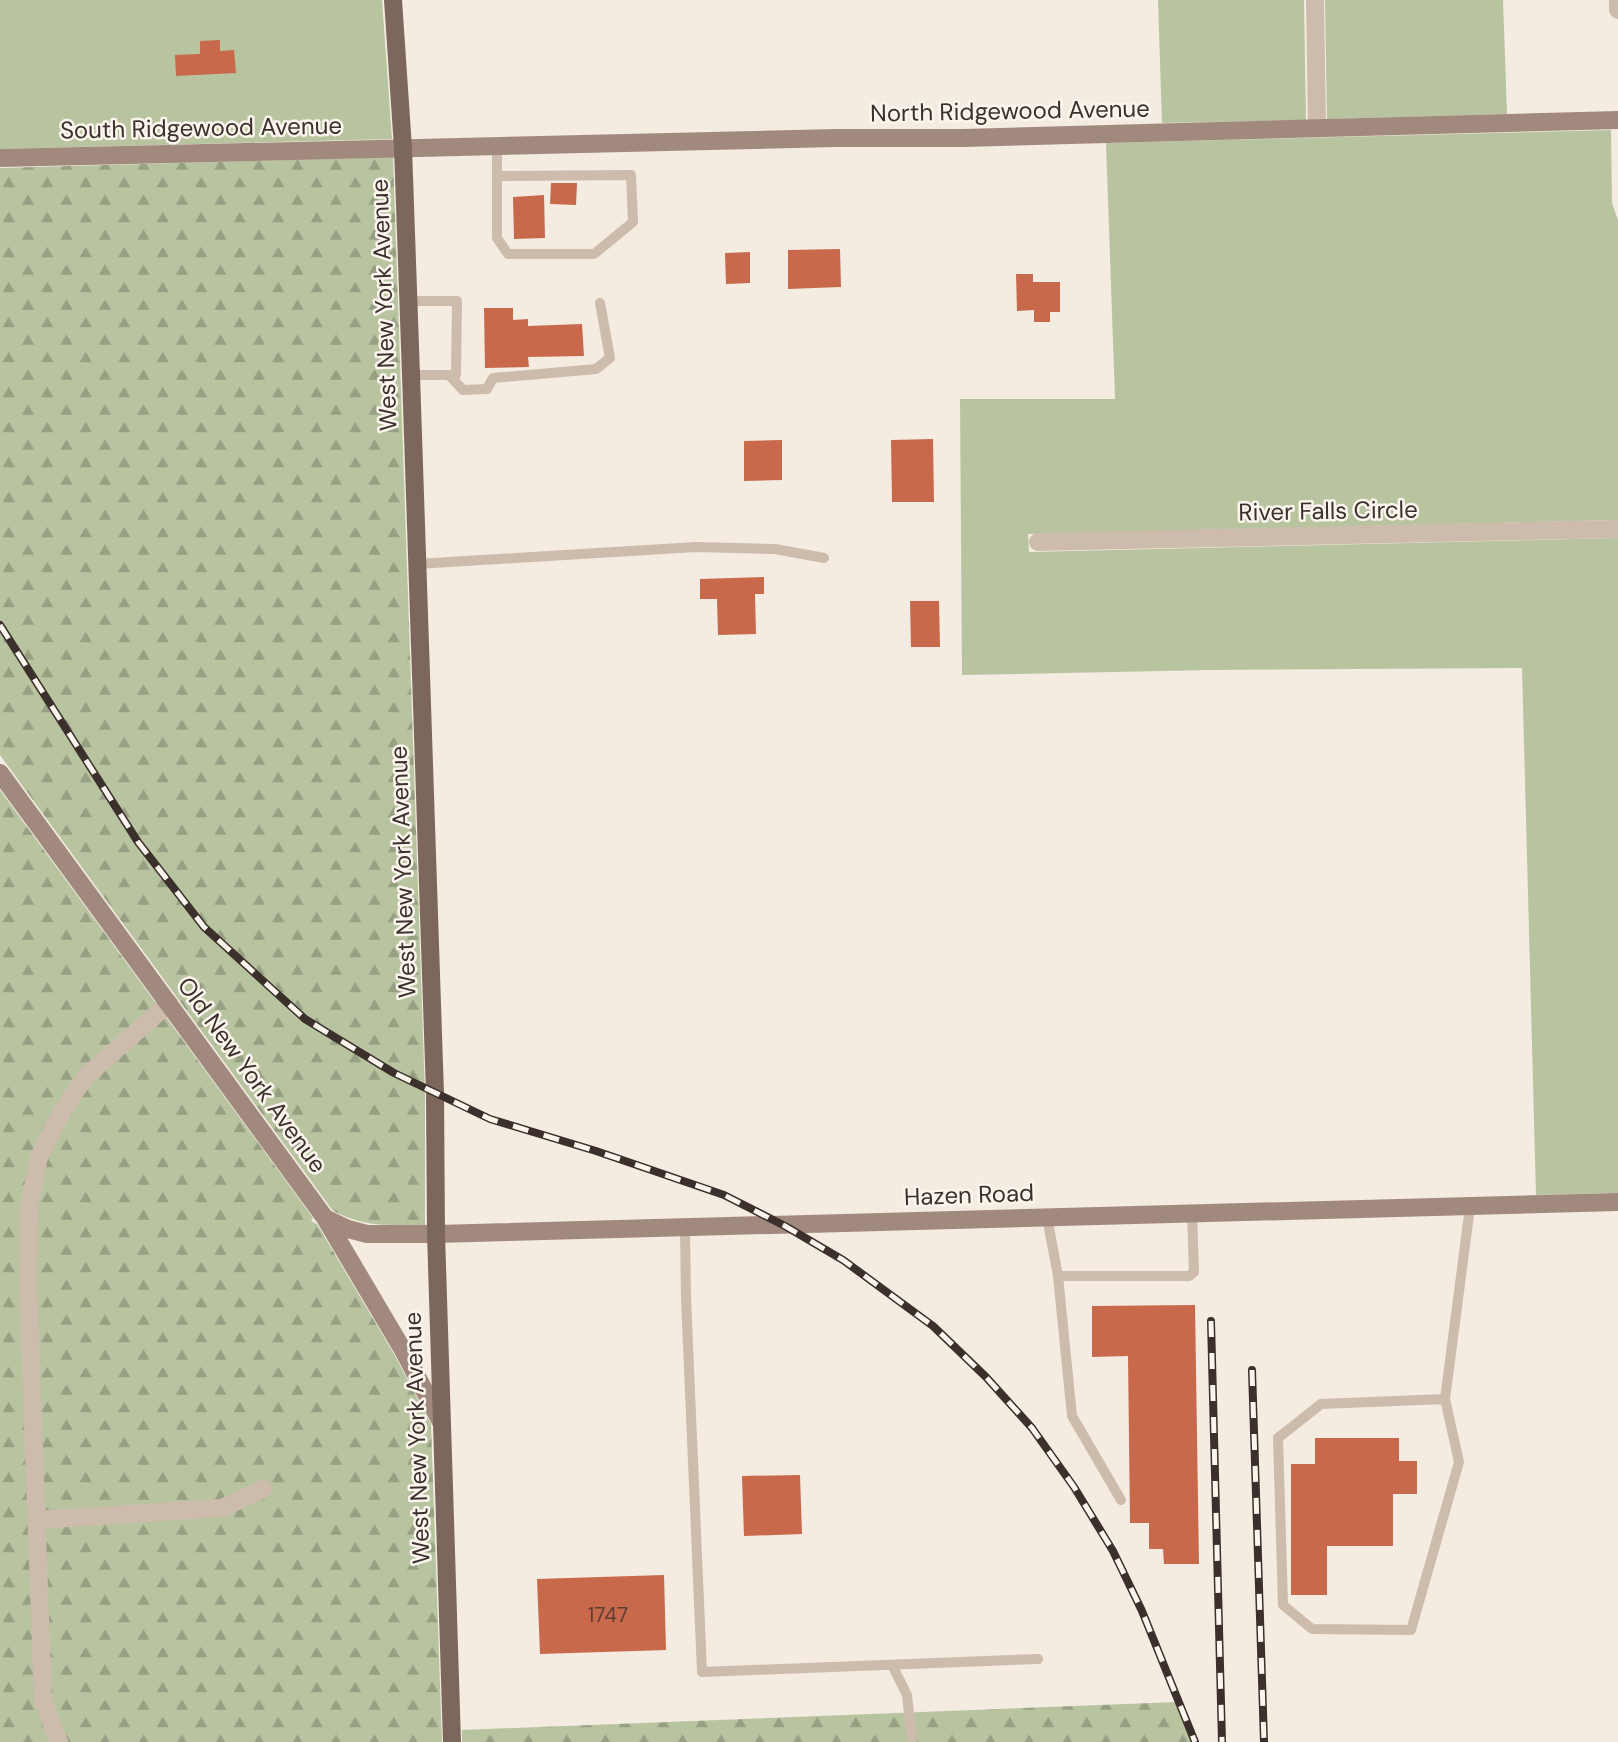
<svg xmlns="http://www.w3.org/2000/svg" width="1618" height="1742" viewBox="0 0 1618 1742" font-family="'DM Sans',sans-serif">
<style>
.grass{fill:#b8c4a0}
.forest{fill:url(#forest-firs)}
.building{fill:#c8694b}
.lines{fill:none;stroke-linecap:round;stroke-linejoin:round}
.lane{stroke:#cdbbac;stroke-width:10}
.street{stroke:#cdbbac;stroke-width:18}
.secondary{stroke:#a18a7d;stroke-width:18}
.primary{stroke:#7d675c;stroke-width:18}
.rail-casing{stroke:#3b302b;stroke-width:8}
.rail{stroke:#fbf5ee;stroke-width:5;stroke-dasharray:16;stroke-linecap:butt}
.labels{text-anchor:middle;stroke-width:5;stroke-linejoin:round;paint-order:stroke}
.number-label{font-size:21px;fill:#5e3e33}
.street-label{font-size:24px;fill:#3b302b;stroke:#fbf5ee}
</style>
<defs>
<pattern id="forest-firs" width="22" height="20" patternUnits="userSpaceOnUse" patternTransform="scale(1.75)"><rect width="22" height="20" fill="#b8c4a0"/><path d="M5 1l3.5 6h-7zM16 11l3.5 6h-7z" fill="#97a083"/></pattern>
</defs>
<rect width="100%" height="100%" fill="#f4ebe1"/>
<!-- grass -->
<path class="grass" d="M0 0H382L392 139 0 149Z
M1158 0H1304L1306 120 1162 123Z
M1325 0H1503L1507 114 1327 119Z
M1611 130 1612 203 1618 220V520L1028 534 1029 552 1618 538V1193L1536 1195 1522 668 1211 670 962 675 960 399H1115L1106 143Z"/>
<!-- forest -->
<path class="forest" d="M393 157 425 1094V1225C388 1225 367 1228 333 1211L0 755V168Z
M0 790 313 1218 311 1221 317 1224 394 1354 431 1424 442 1742H0Z
M1178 1702 1194 1742H462V1730Z"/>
<!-- building -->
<path class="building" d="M220 40V51L234 50 236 73 176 76 175 55 200 54V41Z
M551 183H577L576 205 550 204Z
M544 195 545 238 514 239 513 197Z
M840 249 841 287 788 289V250Z
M750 252V283L726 284 725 253Z
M1016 274H1033V282H1060V312H1050V322H1034V310L1017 311Z
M484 308H513V320L528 319V326L582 324 584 356 528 357 529 367 485 368Z
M933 439 934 502H892L891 440Z
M782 440V480L744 481V441Z
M764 577V594H755L756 634 718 635 717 599H700V579Z
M910 601H939L940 647H911Z
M1195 1305 1199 1564H1164L1163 1549H1149V1523H1130L1128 1356 1092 1357V1306Z
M1315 1438H1399V1461H1417V1494H1393V1546H1327V1595H1291V1464H1315Z
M800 1475 802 1534 744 1536 742 1476Z
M664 1575 666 1650 540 1654 537 1579Z"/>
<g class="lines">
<!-- lane -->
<path class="lane" d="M497 146V238L508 254H594L633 222 631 175 497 176
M408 301H457L456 375H411
M449 375 463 390 487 389 493 378 596 369 610 358 600 303
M417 564 696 547 775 549 824 558
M1047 1217 1058 1276 1072 1416 1121 1500
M685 1228 686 1298 702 1672 1038 1659
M1058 1276H1189L1194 1272 1192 1213
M1445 1399 1321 1404 1278 1438 1283 1605 1312 1629 1411 1630 1459 1462 1445 1399 1470 1207
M892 1665 907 1695 912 1742"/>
<!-- street -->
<path class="street" d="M1315 0 1317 128
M1618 0V10
M1038 542 1618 529
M36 1520 222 1508 263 1489
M59 1742 43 1701 28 1285 29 1206 39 1157 61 1113 85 1077 169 1003"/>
<!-- secondary -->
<path class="secondary" d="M0 158 836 138H963L1618 120
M0 773 325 1218 403 1350 441 1422
M325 1218 348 1229 367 1234H436L1618 1202"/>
<!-- primary -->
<path class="primary" d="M393 0 403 148 411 375 435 1094 436 1234 452 1742"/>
<defs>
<path id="rail" d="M0 625 138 842 204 927 305 1019 394 1073 490 1119 596 1151 724 1195 785 1226 843 1260 933 1326 986 1377 1032 1428 1074 1487 1113 1551 1142 1611 1195 1742
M1211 1321 1222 1742
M1252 1370 1264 1742"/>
</defs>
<!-- rail casing -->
<use href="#rail" class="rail-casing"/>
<!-- rail -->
<use href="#rail" class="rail"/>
</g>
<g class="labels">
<!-- number labels -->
<g class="number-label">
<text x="608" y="1622">1747</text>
</g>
<!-- street labels -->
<g class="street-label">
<text transform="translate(1010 111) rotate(-1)" y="8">North Ridgewood Avenue</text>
<text transform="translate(201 128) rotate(-1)" y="8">South Ridgewood Avenue</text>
<text transform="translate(384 305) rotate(-92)" y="8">West New York Avenue</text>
<text transform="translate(1328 511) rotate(-1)" y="8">River Falls Circle</text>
<text transform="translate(403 872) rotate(-92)" y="8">West New York Avenue</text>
<text transform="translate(252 1075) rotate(54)" y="8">Old New York Avenue</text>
<text transform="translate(969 1195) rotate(-2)" y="8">Hazen Road</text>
<text transform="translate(417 1438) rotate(-92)" y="8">West New York Avenue</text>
</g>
</g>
</svg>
